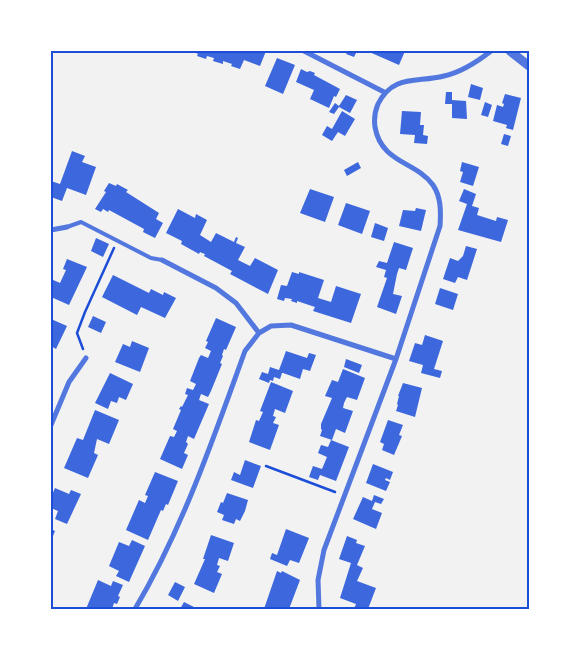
<svg xmlns="http://www.w3.org/2000/svg" width="580" height="660" viewBox="0 0 580 660" font-family="'DejaVu Sans',sans-serif">
<style>
.building{fill:#3d67dc}
.lines{fill:none;stroke-linecap:round;stroke-linejoin:round}
.path{stroke:#1d4ed8;stroke-width:2.5}
.service{stroke:#5277de;stroke-width:4}
.minor{stroke:#5277de;stroke-width:5}
.tertiary{stroke:#5277de;stroke-width:9}
.neatline{fill:none;stroke:#1d4ed8;stroke-width:2}
</style>
<rect width="100%" height="100%" fill="#f2f2f2"/>
<!-- building -->
<path class="building" d="M192 51H266L260 66 244 60 240 69 231 66 232 64 223 61V64L213 61 214 58 207 56 206 59 197 56 198 54Z
M348 51H357L354 57 346 54Z
M367 51H405L399 65Z
M277 58 295 65 283 94 265 86Z
M301 69 307 72 310 71 315 73 314 75 340 89 336 97 334 96 329 108 310 99 314 90 296 82Z
M471 84 483 88 480 100 468 97Z
M446 92H452V100L466 101 467 119 452 118V104H445Z
M505 94 521 98 513 130 506 128 507 125 493 121 497 105 503 107 504 104 502 103Z
M346 95 357 100 350 113 339 107 334 114 329 112 335 103 339 106Z
M485 102 492 105 488 117 481 115Z
M342 111 355 119 345 136 338 132 332 141 322 135 327 126 332 129Z
M402 111 421 112 420 125H424L423 135 428 136 427 144 414 143 415 135 400 134Z
M504 134 511 136 508 146 501 144Z
M72 151 85 156 82 162 96 167 86 195 67 188 62 201 51 197V181L60 184Z
M358 162 361 168 347 176 344 170Z
M462 162 479 167 473 186 460 182 463 172 460 171Z
M109 183 116 186 117 184 128 190 126 192 159 213 156 219 163 223 155 238 143 232 144 229 109 210 108 212 103 209 101 212 95 209 106 192 104 191Z
M310 189 334 197 325 222 300 213Z
M464 189 476 194 472 206 479 208 477 215 496 221 497 217 508 220 501 242 458 230 467 204 459 201Z
M346 203 370 211 362 234 338 225Z
M416 208 426 210 421 231 399 226 403 210 415 211Z
M178 209 195 218 196 214 207 220 200 235 211 242 216 233 234 242 236 237 238 238 236 243 245 247 238 260 250 266 255 258 278 270 268 294 230 274 232 271 204 256 205 254 202 253 200 252 199 254 181 244 182 241 166 233Z
M375 223 388 228 384 241 371 237Z
M96 238 109 244 103 257 91 251Z
M394 242 413 248 406 270 399 268 397 274 393 294 402 296 396 314 377 307 387 278 384 277 386 270 376 267 379 261 387 263Z
M466 246 477 249 467 280 458 277 455 283 443 279 450 258 458 261 463 256Z
M67 259 87 267 69 305 51 297V279L60 283 66 270 63 269Z
M292 272 299 274V272L324 280 318 298 331 302 336 286 361 294 351 323 313 311 315 307 297 301V303L291 301 292 299 285 298 284 301 277 299 281 285 287 286Z
M113 275 149 293 151 289 163 295 164 292 176 298 165 318 141 307 137 315 102 297Z
M440 288 458 294 453 310 435 304Z
M93 316 106 322 101 333 88 327Z
M216 318 236 327 226 350 224 349 222 355 223 356 220 363 222 364 211 391 208 397 201 394 199 400 209 404 194 439 188 436 186 442 188 444 184 453 188 455 182 469 160 459 170 436 174 437 177 431 173 429 181 410 179 409 181 406 182 407 188 395 185 394 187 388 193 390 196 384 190 381 199 358 201 355 208 358 211 351 205 348 208 342 206 341Z
M51 319 67 326 56 349 51 346Z
M425 335 443 341 434 369 442 371 440 378 421 373 423 365 409 361 415 343 422 345Z
M132 341 149 348 140 372 115 362 123 344 130 347Z
M286 351 307 358 309 353 316 355 310 371 303 369 300 379 283 373H282L280 379 274 377 273 381 270 380 269 383 259 379 262 372 268 374 270 367 279 370Z
M346 359 362 365 359 373 344 367Z
M343 369 365 378 357 400 347 397 344 403 343 408 353 411 345 433 336 429 332 440 320 436 322 430 321 429V424L332 398 325 396 332 380 338 382Z
M110 373 133 384 126 400 119 397 117 403 111 401 108 409 95 403Z
M271 382 293 391 285 413 275 409 273 416 276 417 273 423 279 425 270 450 249 442 256 420 259 421 263 412 260 411Z
M403 383 422 388 415 417 396 411 398 405 397 404 399 396H398Z
M95 410 119 420 109 444 97 439 94 453 98 455 88 478 64 468 77 438 83 440Z
M388 420 403 425 399 435 402 436 394 455 382 450 384 444 380 442Z
M331 440 349 447 336 481 320 475 318 480 309 477 313 466 322 469 327 457 318 453 321 445 328 447Z
M245 460 261 466 253 488 231 480 234 472 240 475Z
M373 464 393 472 390 480 386 478 385 480 390 482 386 491 366 483Z
M155 472 178 481 168 505 166 504 163 511 161 510 148 540 126 530 139 500 145 503 148 496 145 495Z
M55 488 69 494 71 490 81 494 67 524 55 519 58 511 51 508V497Z
M227 493 248 500 245 511 240 521 236 519 234 524 222 520 224 515 217 512 221 502 223 503Z
M374 495 384 499 381 504 375 502 372 509 382 513 376 529 353 519 363 497 372 501Z
M51 529 55 531 51 541Z
M286 529 309 538 299 563 290 560 287 566 270 559 272 553 277 555Z
M211 535 234 543 228 561 219 558 217 565 220 566 217 572 222 574 214 593 194 584 205 559H203Z
M347 536 357 540 356 543 365 546 357 565 363 568 357 581 376 588 368 609H354L356 604 340 598 351 563 339 559Z
M132 540 145 546 129 582 116 576 119 571 109 566 119 542 129 546Z
M277 571 281 573 282 571 300 580 289 609H264Z
M98 580 111 586 113 581 123 585 118 596 120 597 117 604 114 603 112 609H86Z
M175 582 185 587 178 601 168 595Z
M184 602 194 607 193 609H180Z"/>
<g class="lines">
<!-- path -->
<path class="path" d="M83 349 77 333 85 312 114 248
M266 466 335 492"/>
<!-- service -->
<path class="service" d="M67 227 81 222 151 258 162 260"/>
<!-- minor -->
<path class="minor" d="M304 51 384 92
M51 230 67 227
M162 260 216 288 236 303 259 333
M51 425 69 382 86 358
M135 609C183 528 213 439 245 351L259 333 271 326 291 325 396 359
M319 609 318 580 324 550 396 359 440 226C441 211 441 197 433 185 417 162 381 163 375 127 374 120 375 111 378 104 393 74 417 83 444 76 462 72 477 62 491 51"/>
<!-- tertiary -->
<path class="tertiary" d="M510 51 529 66"/>
</g>
<!-- border -->
<rect width="580" height="660" fill="none" stroke="#ffffff" stroke-width="105"/>
<rect x="52" y="52" width="476" height="556" class="neatline"/>
</svg>
